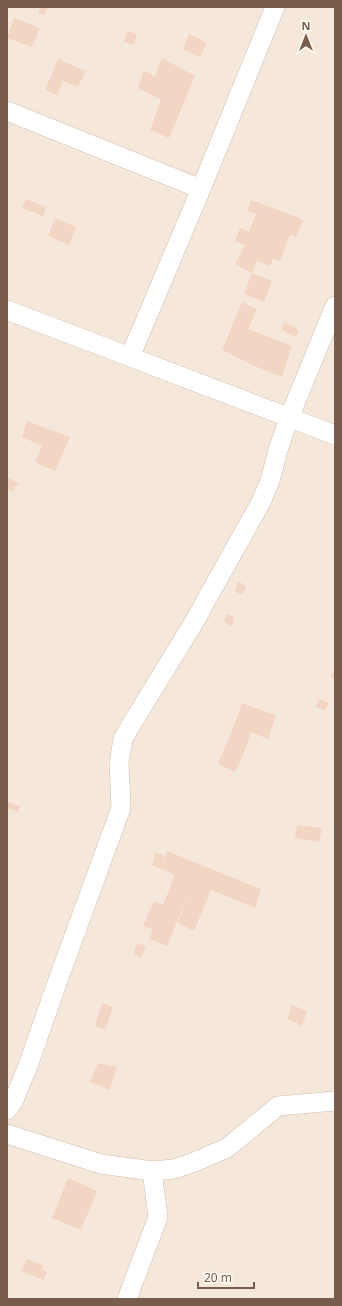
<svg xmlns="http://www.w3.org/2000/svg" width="342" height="1306" viewBox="0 0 342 1306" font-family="'Noto Sans',sans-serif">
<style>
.residential{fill:#f5e8da}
.building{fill:#f3d5c3}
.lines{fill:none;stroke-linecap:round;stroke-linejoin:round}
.minor-casing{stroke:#d1beb0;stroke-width:20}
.minor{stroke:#fff;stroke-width:19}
</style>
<rect width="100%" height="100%" fill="#fdf6ec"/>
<!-- residential -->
<path class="residential" d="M7 7H335V1299H7Z"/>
<!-- building -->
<path class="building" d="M40 7H48L45 15 38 13Z
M14 18 40 28 32 47 7 38Z
M127 31 137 35 133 45 124 42Z
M189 34 207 43 200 57 183 49Z
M162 58 195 76 169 138 150 130 161 100 138 88 144 71 155 76Z
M58 59 86 71 78 87 63 81 57 95 45 90Z
M26 199 46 207 43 216 22 208Z
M251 200 297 217 303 221 296 237 290 235 280 261 273 259 270 266 257 261 252 273 235 264 245 245 235 241 240 228 249 232 256 214 247 211Z
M55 218 76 227 69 245 48 236Z
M252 273 272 281 264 302 244 294Z
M242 302 257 309 248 329 292 346 282 377 252 365 222 350Z
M284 322 299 330 296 337 282 330Z
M27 421 70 437 55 471 35 462 42 446 22 437Z
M7 477 18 483 13 491 7 489Z
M238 581 246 586 242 595 235 591Z
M226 614 234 617 232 626 224 622Z
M335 667V678L331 677Z
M319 699 329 703 325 711 316 707Z
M242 703 276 716 268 739 251 732 244 753 235 772 218 764 235 723Z
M8 802 20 806 18 812 7 808Z
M297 825 322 828 319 842 295 838Z
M167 851 261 889 255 908 211 890 194 931 178 923 189 893 167 946 149 939 153 929 143 926 154 901 163 905 175 875 152 865 156 852 164 856 162 868Z
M137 943 146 946 141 958 133 954Z
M102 1003 113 1007 105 1030 95 1026Z
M292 1005 307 1011 302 1026 287 1019Z
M98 1063 117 1067 110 1090 90 1082Z
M68 1178 97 1191 81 1230 52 1218Z
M27 1259 43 1265 42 1270 47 1272 44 1280 21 1271Z"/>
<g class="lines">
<defs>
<path id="minor" d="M7 111 201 189
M7 310 335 435
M130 357 201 189 275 7
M7 1110 14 1100 29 1063 58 980 121 808 119 763 123 739 131 725 196 619 204 604 261 502 270 481 278 450 289 418 335 306
M7 1134 101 1164 152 1171 174 1169 192 1163 227 1148 278 1106 335 1101
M127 1299 158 1217 152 1171"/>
</defs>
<!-- minor casing -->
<use href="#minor" class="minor-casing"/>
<!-- minor -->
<use href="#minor" class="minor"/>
</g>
<!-- border -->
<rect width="342" height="1306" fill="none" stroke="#7a5c4d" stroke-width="16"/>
<!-- north arrow -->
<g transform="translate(306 36)" stroke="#fffaf3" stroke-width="3" paint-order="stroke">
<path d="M0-3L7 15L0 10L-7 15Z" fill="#7a5c4d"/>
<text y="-6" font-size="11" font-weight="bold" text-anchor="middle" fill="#7a5c4d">N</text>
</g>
<!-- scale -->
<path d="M198 1282v6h56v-6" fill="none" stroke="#7a5c4d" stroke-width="2"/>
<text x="204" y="1282" font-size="12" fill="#7a5c4d" stroke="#fffaf3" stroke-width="3" paint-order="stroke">20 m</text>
</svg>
